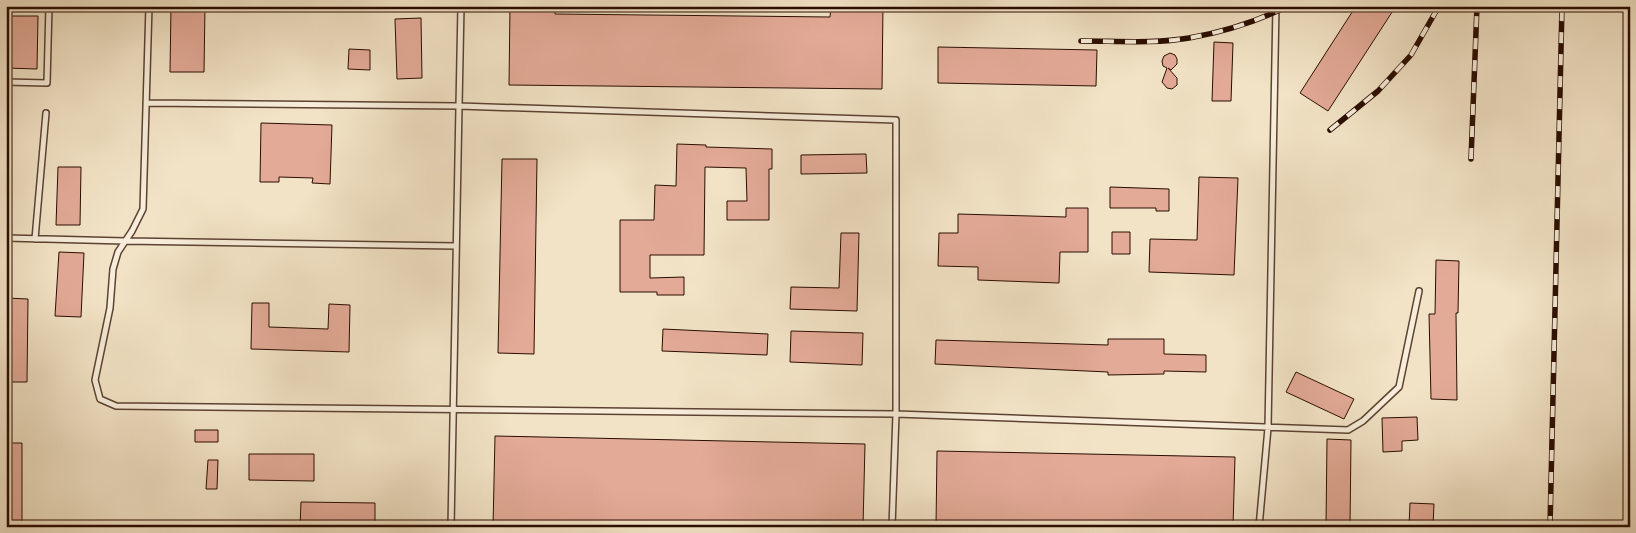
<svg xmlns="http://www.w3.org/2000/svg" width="1636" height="533" viewBox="0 0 1636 533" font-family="'EB Garamond',serif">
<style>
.building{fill:#e3aa97;stroke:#2a0d00}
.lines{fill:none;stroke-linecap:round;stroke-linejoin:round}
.service-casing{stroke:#5c4232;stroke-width:8}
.service{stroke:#f7edda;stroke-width:5}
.rail-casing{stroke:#2a0d00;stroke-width:5.5}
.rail{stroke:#f7edda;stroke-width:4;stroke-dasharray:11;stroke-linecap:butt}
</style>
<rect width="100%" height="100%" fill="#f2e3c6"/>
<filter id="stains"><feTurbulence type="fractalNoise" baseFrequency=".004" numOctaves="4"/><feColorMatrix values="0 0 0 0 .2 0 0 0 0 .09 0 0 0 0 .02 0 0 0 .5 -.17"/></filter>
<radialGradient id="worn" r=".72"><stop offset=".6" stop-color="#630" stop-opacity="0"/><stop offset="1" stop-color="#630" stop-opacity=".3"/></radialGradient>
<!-- building -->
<path class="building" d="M171 6H205L204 72H170Z
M510 6H555V14L830 17 831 6H883L882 89 509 85Z
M1356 6H1396L1328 111 1300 93Z
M6 16H38L37 69 6 68Z
M421 18 422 78 397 79 395 19Z
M1214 42 1233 43 1231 101H1212Z
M938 47 1097 50 1096 86 938 83Z
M349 49 370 50V70L348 69Z
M1170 53 1175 55 1177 59V64L1171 70 1168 68 1177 78V85L1172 89 1167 88 1162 82 1167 68 1163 66 1162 61 1164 56Z
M261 123 332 125 330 184 312 183 313 178 279 177V182H260Z
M677 144 706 145V147L772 149V169H769V220H727V201H747L746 168 705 167 704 255H650V278L684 277V295H657V292H620V220H654L655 185 676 186Z
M866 154 867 173 801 174V155Z
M502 159H537L534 354 498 353Z
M58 167H81L80 225H56Z
M1199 177 1238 178 1234 275 1149 272 1150 239 1197 240Z
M1110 187 1169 189V211H1156V208H1110Z
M1066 208H1088V252H1060L1059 283 978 280V267L938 266 939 233H958V214L1066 217Z
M1112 232H1130V254H1112Z
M841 233H859L857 311 790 309 791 287 839 288Z
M59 252 84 253 81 317 55 316Z
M1436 260 1459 261 1458 313H1456L1457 400 1431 399 1429 314H1435Z
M6 298 28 299 27 382H6Z
M252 303H269V327L328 329 329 304 350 305 349 352 251 349Z
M663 329 768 334 767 355 662 351Z
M791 331 863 333 862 365 790 362Z
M1108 339H1164V354L1206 355V372L1164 371V374L1108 375V372L935 364 936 340 1108 345Z
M1296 372 1354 399 1344 419 1286 392Z
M1417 417 1418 440 1402 441V451L1383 452 1382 418Z
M195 430H218V442H195Z
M495 436 865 444 863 527H493Z
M1327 439 1351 440 1350 527H1326Z
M6 443H22V527H6Z
M937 451 1235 457 1233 527H936Z
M249 454H314V481L249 480Z
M208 460H218L217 489H206Z
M301 502 375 503V527H300Z
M1410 503 1434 504 1433 527H1409Z"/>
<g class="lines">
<defs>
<path id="service" d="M149 6 143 209 132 231 118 252 113 269 110 308 95 380 100 399 116 406 896 414 1348 430 1363 421 1399 387 1419 291
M461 6 459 106 896 120V414L892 527
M6 82 47 83 49 6
M146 103 459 106 451 527
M6 238 125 241 456 246
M35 239 46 113
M1259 527 1268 428 1276 6"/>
</defs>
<!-- service casing -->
<use href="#service" class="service-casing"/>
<!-- service -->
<use href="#service" class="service"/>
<defs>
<path id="rail" d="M1081 41C1117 41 1154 44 1189 38 1223 32 1258 21 1288 6
M1330 130 1378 91 1411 55 1439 6
M1471 159 1477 6
M1550 527 1562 6"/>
</defs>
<!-- rail casing -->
<use href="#rail" class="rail-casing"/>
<!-- rail -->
<use href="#rail" class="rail"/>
</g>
<!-- margin -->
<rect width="1636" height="533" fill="none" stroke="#f2e3c6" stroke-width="25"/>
<rect x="8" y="8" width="1621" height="518" fill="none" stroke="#2a0d00" stroke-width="2.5"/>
<rect x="12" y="12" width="1611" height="508" fill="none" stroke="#2a0d00"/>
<rect width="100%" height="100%" filter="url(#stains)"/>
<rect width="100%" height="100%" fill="url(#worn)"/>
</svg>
